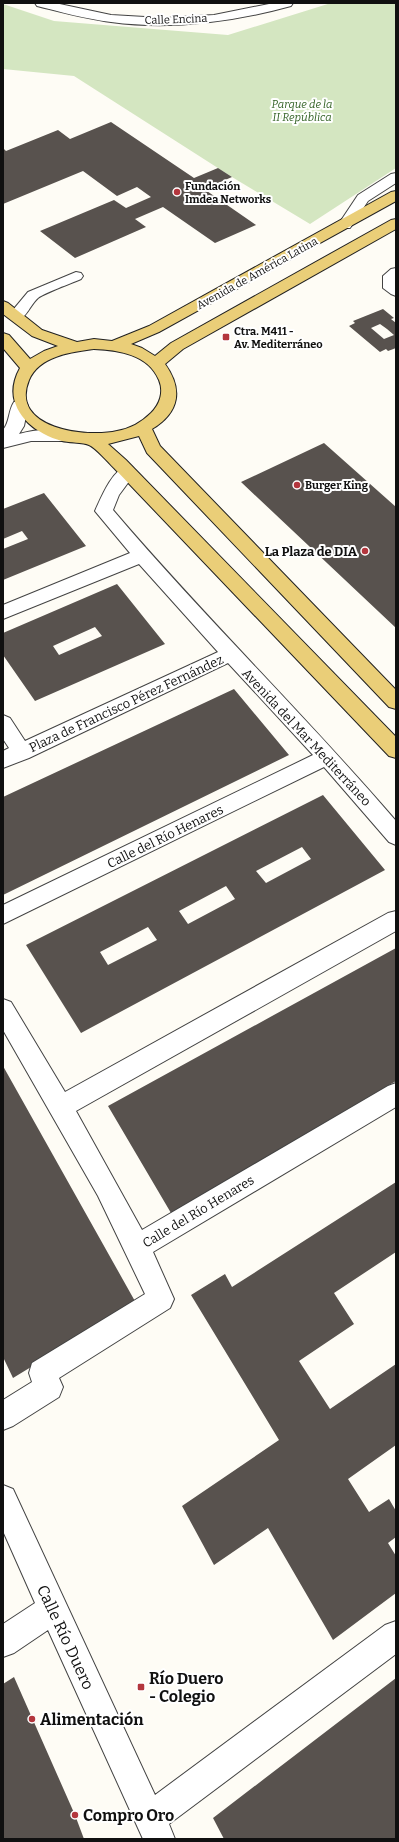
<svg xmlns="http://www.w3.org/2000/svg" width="399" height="1842" viewBox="0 0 399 1842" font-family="Bitter,serif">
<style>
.green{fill:#d4e6c1}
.building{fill:#58524e;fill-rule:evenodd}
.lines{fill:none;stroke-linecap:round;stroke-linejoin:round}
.minor-casing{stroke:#434343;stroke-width:2}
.major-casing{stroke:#212121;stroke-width:2}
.minor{fill:#fff;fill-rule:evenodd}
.major{fill:#eace78;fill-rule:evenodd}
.poi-dot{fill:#b3363d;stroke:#fff;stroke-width:1.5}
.labels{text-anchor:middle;stroke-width:4;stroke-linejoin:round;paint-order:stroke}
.far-street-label{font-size:11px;fill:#101010;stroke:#fff}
.far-park-label{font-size:11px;font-style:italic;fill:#336226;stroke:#fff}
.far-poi-label{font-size:11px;font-weight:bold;fill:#101010;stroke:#fff;text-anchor:start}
.poi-label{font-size:13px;font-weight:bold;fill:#101010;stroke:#fff;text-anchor:end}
.street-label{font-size:13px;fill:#101010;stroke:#fff}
.near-street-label{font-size:16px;fill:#101010;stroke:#fff}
.near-poi-label{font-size:16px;font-weight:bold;fill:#101010;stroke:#fff;text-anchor:start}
</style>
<rect width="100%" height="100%" fill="#fefcf5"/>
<!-- green -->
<path class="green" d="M331 3H396V168L310 224 232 177 74 76 3 69V4L54 21 228 35Z"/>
<!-- building -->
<path class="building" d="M111 122 194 178 218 168 232 177 204 189 256 225 215 243 163 207 135 219 146 227 75 258 40 231 114 200 126 208 151 197 137 187 117 196 83 171 3 204V148L6 151 58 130 70 139Z
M383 309 394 318 391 319 396 323V348L388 351 386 349 380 352 349 326 355 323 353 321ZM380 324 387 329 394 335 384 339 371 328Z
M324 443 396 507V628L241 482Z
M44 493 86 546 3 580V549L28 539 22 531 3 539V509Z
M117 584 165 644 35 701 3 655V633ZM95 627 102 636 59 655 53 646Z
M234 689 289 755 3 895V797Z
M323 795 385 870 81 1033 26 945ZM302 847 311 859 266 883 256 871ZM226 886 235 899 188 924 179 911ZM148 927 157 940 108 965 100 952Z
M396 948V1081L171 1213 108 1106Z
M3 1066 136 1303 13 1378 3 1357Z
M396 1182V1252L334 1293 354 1324 299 1361 330 1409 396 1364V1445L348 1479 369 1512 389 1499 396 1511V1537L388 1543 396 1556V1593L333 1640 268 1528 214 1565 182 1506 279 1440 191 1295 225 1274 232 1287Z
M14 1677 75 1815 84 1839H3V1684Z
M396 1678V1839H224L213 1818Z"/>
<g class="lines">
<defs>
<path id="minor" d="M35 3H55L111 15 162 18 214 15 274 3H293L291 6C233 22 171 30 111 22 86 19 61 12 37 6Z
M396 173V183L368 201 350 228H340L338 225 358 195 391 174Z
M396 268V296L391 294 383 288V276L391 269Z
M76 272 81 273 83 276 81 279C70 284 46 292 38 298 28 307 26 323 11 319L8 316 28 292Z
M20 401 26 402 28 406 24 426 19 434C33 430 51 428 66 432L68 436 66 440 60 441H31L3 448V430C10 422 8 411 14 402Z
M127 466 133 468 136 472 119 495 113 510C204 617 305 715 396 821V845L389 842 324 767 3 924V905L313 755 228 663 29 758 3 768V751L9 748 3 739V715L10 718 25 741 218 652 139 564 3 619V605L130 553 95 511C101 498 112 470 127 466Z
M396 911V931L76 1111 142 1230 388 1086 396 1083V1107L153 1252 174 1299 170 1308 59 1378 63 1387 59 1397 13 1426 3 1430V1400L32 1382 29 1373 32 1363 145 1294 98 1196 3 1030V999L11 1002 65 1092 388 913Z
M3 1485 13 1489 155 1795 385 1625 396 1621V1654L169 1824 175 1839H143L48 1630 14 1653 3 1657V1624L35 1603 3 1531Z"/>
<path id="major" d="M396 191V201L159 332 131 344 142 348 155 356 171 343 391 220 396 219V229L183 349 165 364C183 389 180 412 152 429L160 446 396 690V709L389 707 147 453 139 436 108 444 126 460 396 737V758L389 756 114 468C108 462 96 448 89 445 83 442 70 443 62 441 29 432 0 404 20 368L3 348V333L9 335 30 359 44 351 58 346 32 336 3 314V301L8 303 42 330 77 342 94 339 112 341 149 326 391 192ZM94 349C118 350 148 354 159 380 164 392 160 404 151 413 142 422 130 429 117 431 87 438 9 429 29 380 39 356 71 352 94 349Z"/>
</defs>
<!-- minor casing -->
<use href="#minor" class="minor-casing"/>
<!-- major casing -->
<use href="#major" class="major-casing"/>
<!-- minor -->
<use href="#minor" class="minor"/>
<!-- major -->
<use href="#major" class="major"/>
</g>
<!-- markers -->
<g class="poi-dot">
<circle cx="177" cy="192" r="4"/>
<rect x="222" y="333" width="8" height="8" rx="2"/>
<circle cx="297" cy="485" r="4"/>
<circle cx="365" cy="551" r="4"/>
<rect x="137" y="1683" width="8" height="8" rx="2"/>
<circle cx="32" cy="1719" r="4"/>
<circle cx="75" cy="1815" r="4"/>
</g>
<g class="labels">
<!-- far-street labels -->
<g class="far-street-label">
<text transform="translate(176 19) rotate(-2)" y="4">Calle Encina</text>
<text transform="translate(257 273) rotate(-29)" y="4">Avenida de América Latina</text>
</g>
<!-- far-park labels -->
<g class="far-park-label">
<text x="302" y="108">Parque de la<tspan x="302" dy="13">II República</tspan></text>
</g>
<!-- far-poi labels -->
<g class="far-poi-label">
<text x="185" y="190">Fundación<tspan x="185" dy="13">Imdea Networks</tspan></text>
<text x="234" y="335">Ctra. M411 -<tspan x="234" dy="13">Av. Mediterráneo</tspan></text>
<text x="305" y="489">Burger King</text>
</g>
<!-- poi labels -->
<g class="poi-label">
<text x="357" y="556">La Plaza de DIA</text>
</g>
<!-- street labels -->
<g class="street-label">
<text transform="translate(126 703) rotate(-25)" y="5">Plaza de Francisco Pérez Fernández</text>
<text transform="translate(307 737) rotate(47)" y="5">Avenida del Mar Mediterráneo</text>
<text transform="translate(165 836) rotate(-26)" y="5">Calle del Río Henares</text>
<text transform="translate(198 1211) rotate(-31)" y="5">Calle del Río Henares</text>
</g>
<!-- near-street labels -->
<g class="near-street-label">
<text transform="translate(66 1637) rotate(65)" y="6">Calle Río Duero</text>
</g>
<!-- near-poi labels -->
<g class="near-poi-label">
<text x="149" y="1684">Río Duero<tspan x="149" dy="18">- Colegio</tspan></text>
<text x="40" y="1725">Alimentación</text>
<text x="83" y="1821">Compro Oro</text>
</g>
</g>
<!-- border -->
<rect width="399" height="1842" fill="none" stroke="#101010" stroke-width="8"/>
</svg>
